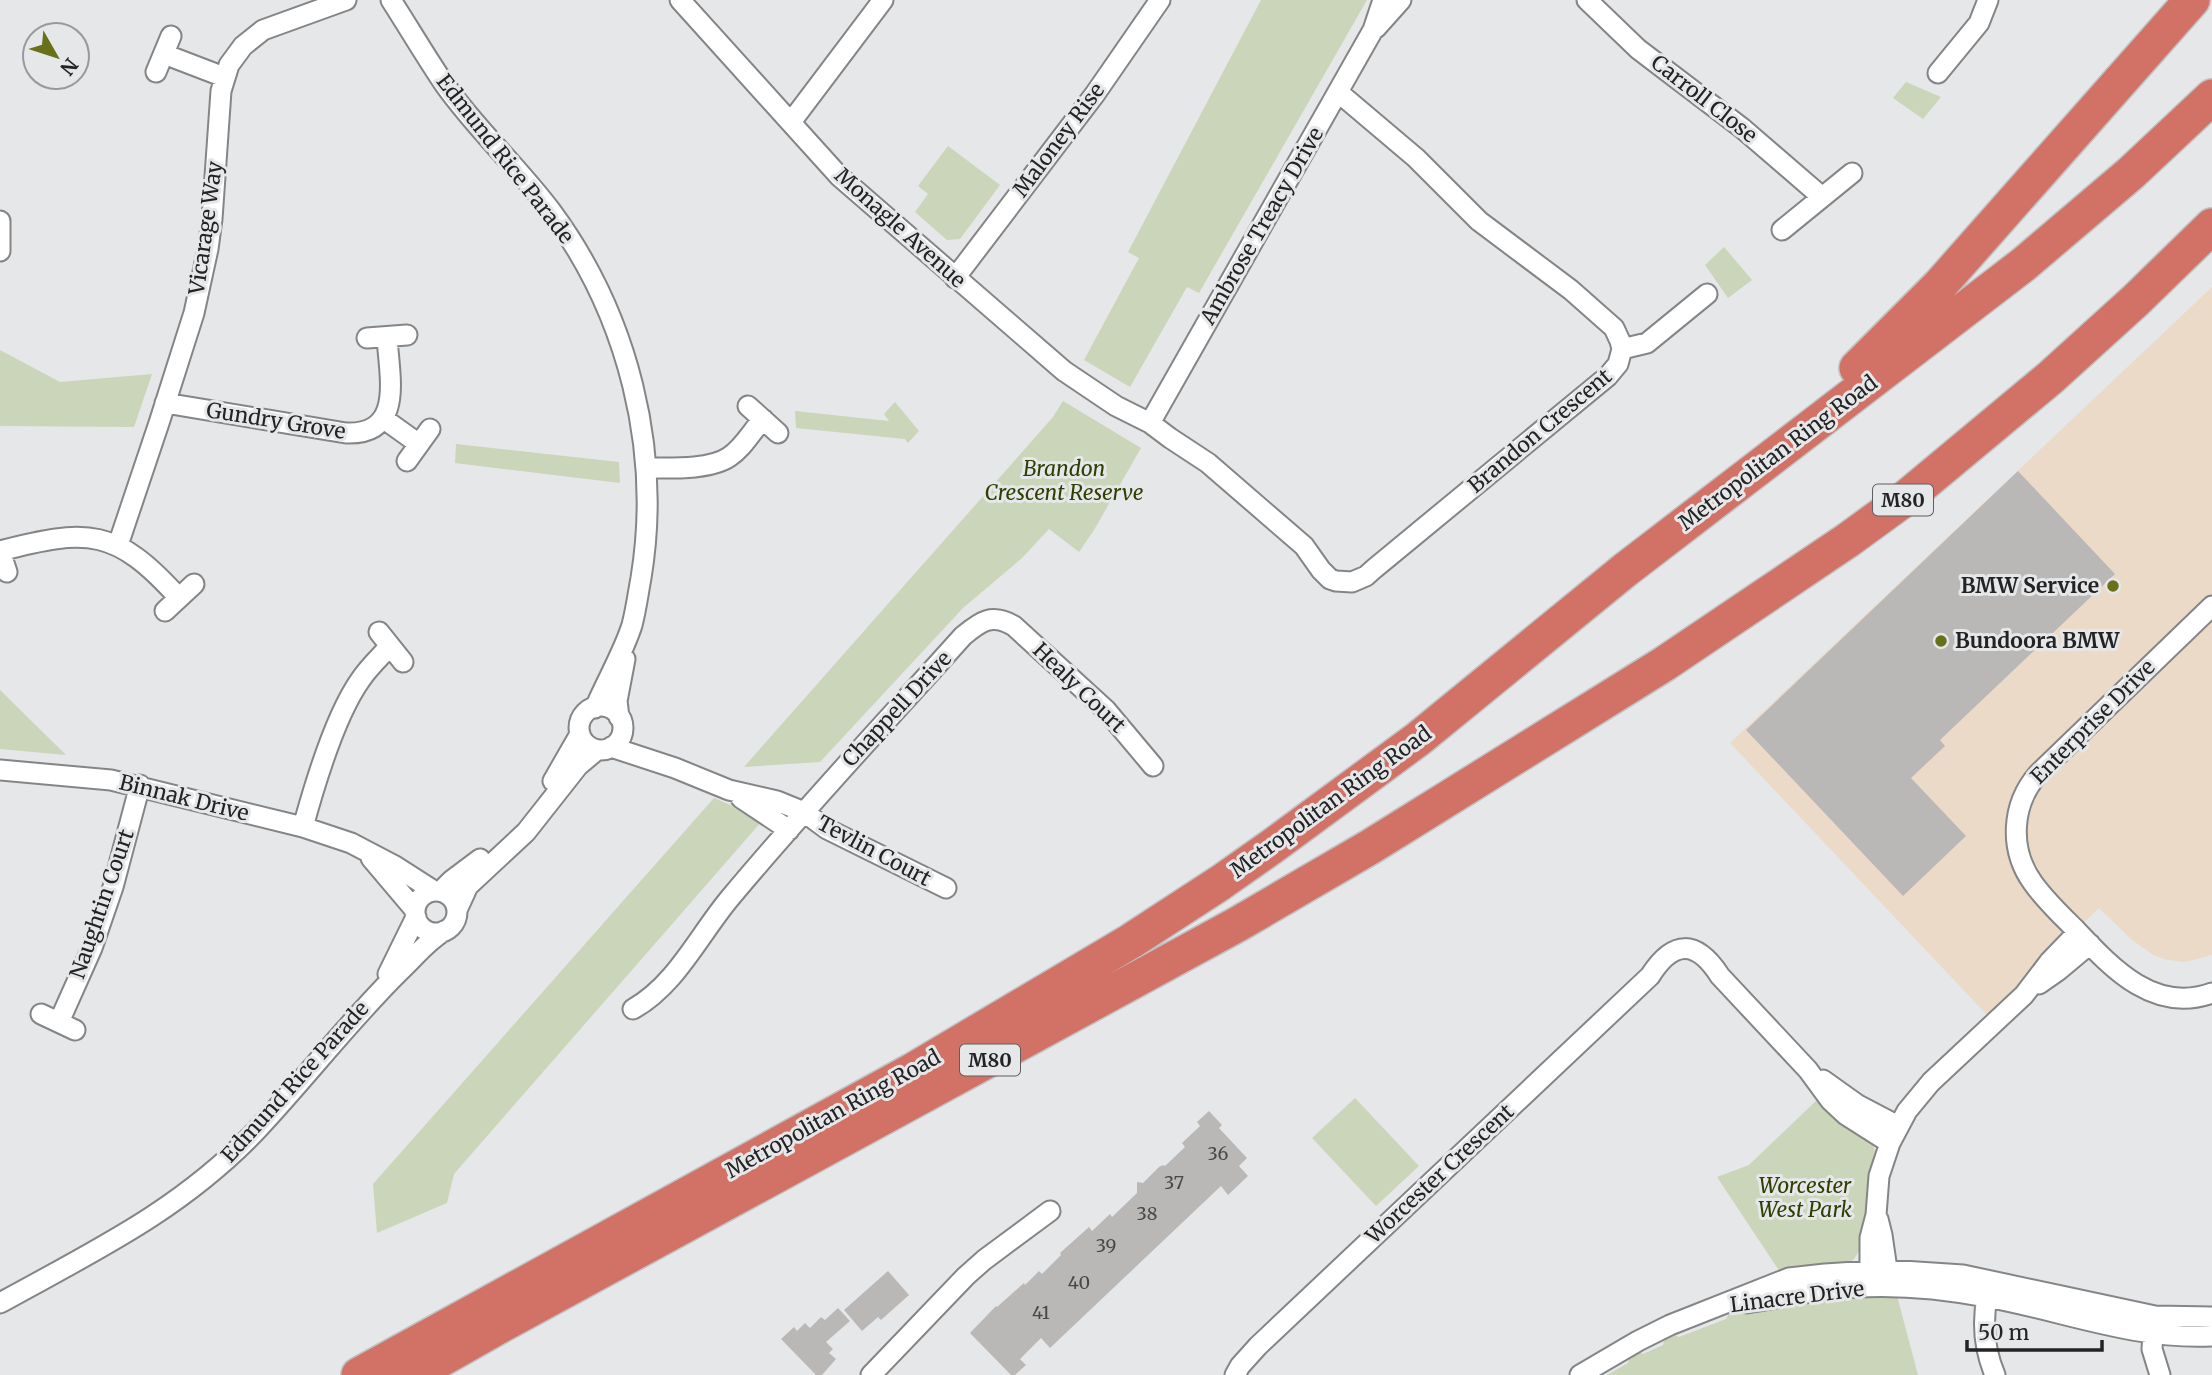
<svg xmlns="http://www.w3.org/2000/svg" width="2212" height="1375" viewBox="0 0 2212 1375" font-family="Merriweather,serif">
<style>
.commercial{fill:#ebdac8}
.green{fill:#cbd5b9}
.building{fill:#bab8b6}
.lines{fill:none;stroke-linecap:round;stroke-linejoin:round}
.street-casing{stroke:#848587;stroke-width:23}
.highway-casing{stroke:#c1c1c2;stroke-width:38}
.street{stroke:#fff;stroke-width:19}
.highway{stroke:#d27166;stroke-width:35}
.poi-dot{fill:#687119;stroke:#e6e7e9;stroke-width:2.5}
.labels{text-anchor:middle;stroke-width:6;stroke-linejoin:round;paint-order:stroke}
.number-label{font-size:18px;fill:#494848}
.shield{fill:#e6e7e9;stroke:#5e5e5f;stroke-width:2}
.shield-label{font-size:19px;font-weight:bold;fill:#232324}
.street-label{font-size:21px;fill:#232324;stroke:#e6e7e9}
.park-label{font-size:21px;font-style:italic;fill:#2f3f02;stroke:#e6e7e9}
.poi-label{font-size:21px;font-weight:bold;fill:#232324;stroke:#e6e7e9;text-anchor:end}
</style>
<rect width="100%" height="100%" fill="#e6e7e9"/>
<!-- commercial -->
<path class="commercial" d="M2212 287V955L2185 962 2168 960 2155 956 2132 940 2099 908 1988 1016 1730 743Z"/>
<!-- green -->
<path class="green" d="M1261 0H1367L1199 293 1187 287 1130 387 1084 360 1139 258 1128 252Z
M1906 82 1941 97 1923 119 1893 98Z
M948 146 1000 185 960 239 947 240 915 212 928 194 918 186Z
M1724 247 1752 280 1728 298 1705 265Z
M0 350 60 382 152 374 134 427 0 426Z
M1063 401 1141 448 1094 530 1079 552 1049 529 1022 558 963 608 820 762 744 767 1053 417Z
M895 402 919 431 908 443 905 439 796 428 795 411 889 421 884 414Z
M456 444 619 462 620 483 455 463Z
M0 690 66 755 0 749Z
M714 798 753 815 762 821 454 1174 447 1203 377 1233 373 1184Z
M1355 1098 1419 1166 1376 1206 1312 1138Z
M1819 1098 1872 1142 1875 1151 1870 1173 1866 1219 1861 1248 1854 1259 1847 1264 1782 1275 1717 1177 1749 1165Z
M1896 1292 1918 1375H1607L1628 1363 1630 1355 1637 1351 1643 1354 1663 1345 1665 1337 1671 1334 1679 1337 1726 1319 1730 1312 1825 1296Z"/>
<!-- building -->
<path class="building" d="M2018 471 2115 574 1940 740 1945 746 1911 778 1966 836 1903 896 1746 730Z
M1209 1111 1222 1125 1219 1128 1247 1158 1239 1166 1248 1176 1228 1195 1221 1186 1050 1348 1041 1338 1020 1359 1026 1365 1015 1375H1011L970 1333 996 1306 997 1307 1024 1283 1025 1285 1039 1271 1042 1274 1061 1255 1060 1253 1089 1227 1092 1231 1110 1214 1112 1217 1137 1193V1182L1143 1183 1159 1167 1163 1165 1165 1166 1185 1147 1182 1143 1200 1126 1197 1122Z
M888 1271 909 1295 881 1320 878 1317 862 1331 844 1310Z
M838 1308 850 1321 826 1342 833 1349 829 1353 836 1359 822 1375H816L781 1339 794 1327 797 1331 805 1323 810 1328 821 1317 825 1320Z"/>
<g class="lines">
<defs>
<path id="street" d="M391 0C409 28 426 57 445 85 477 130 518 167 551 211 628 315 662 450 641 578 638 594 636 610 632 625 624 651 606 682 595 708
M680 0 839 176 1064 371 1116 406 1150 423 1170 438 1208 463 1304 546 1321 570 1330 579 1336 581 1352 582 1366 576 1375 568 1608 376 1618 364 1622 349 1620 341 1614 328 1571 290 1479 221 1416 158 1338 92
M1587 0 1638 49 1742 128 1822 197
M1376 28 1401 0
M164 54 224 77
M156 72 171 36
M1938 73 1979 23 1988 0
M791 122 883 0
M0 221V251
M1782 230 1852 173
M955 278 1095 94 1160 0
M367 338 407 335
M1622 349 1647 343 1707 294
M165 403 346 433C405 435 389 376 387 337
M748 406 778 433
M384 419 419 444
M1150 423 1373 30 1383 0
M407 461 430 429
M647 468C670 468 710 470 729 457 743 448 752 431 763 419
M118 545 159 423 194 313 208 249 212 219 221 91 229 65 243 46 263 30 346 0
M7 572 0 551C88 528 116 528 179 598
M2212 606 2038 774C2011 805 2009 850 2033 883 2045 900 2061 915 2076 930 2112 968 2154 1014 2212 993
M165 611 194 584
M379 632 403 662
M579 728a22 22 0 1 1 44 0a22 22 0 1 1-44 0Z
M619 717 617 701 625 659
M611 747 675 768 729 790 777 801 804 812 827 829 946 888
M0 770 111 780 303 827 351 843 395 866 434 891
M553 781 580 734
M741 798 789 830
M303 827C315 783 335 715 361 679 369 667 380 657 390 646
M371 858 415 910
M441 891 452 880 480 859
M415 912a21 21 0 1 1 42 0a21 21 0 1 1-42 0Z
M457 910 468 886 526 832 578 766 597 750
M388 974 416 917
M2039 984 2059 970 2090 944
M633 1009C676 985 699 935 730 898 805 808 885 723 963 636 981 621 992 613 1014 626L1106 710 1153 766
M41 1014 75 1030
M59 1022 92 948 113 887 140 785
M1823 1080 1858 1105 1898 1126
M1878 1219 1882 1235 1889 1283
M1870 1282V1238L1876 1215 1879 1176 1890 1143 1907 1111 1931 1082 2024 995 2050 961 2078 932
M1987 1297C1982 1324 1984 1349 1995 1375
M0 1303C94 1251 179 1211 255 1132 305 1079 349 1021 401 970 417 955 425 943 444 931
M1747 1303C1773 1299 1799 1293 1826 1290 1879 1283 1934 1287 1986 1297 2061 1310 2134 1340 2212 1336
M2154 1321 2152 1349 2160 1375
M871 1375 966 1276 984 1260 1050 1211
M1235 1375 1240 1366 1258 1346 1650 976C1673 940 1696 939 1720 976L1808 1070 1830 1100 1846 1115 1890 1143
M1580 1375 1638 1341 1670 1325 1789 1278 1825 1274 1887 1270 1963 1275 2155 1316 2212 1317"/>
<path id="highway" d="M1857 368 1940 285 2192 0
M359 1375 912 1071 1131 941 1220 883 1274 845 1418 739 1625 570 2024 264 2131 173 2212 97
M413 1375 501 1325 1238 924 1370 847 1664 664 1848 540 1907 497 2050 378 2136 300 2212 226"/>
</defs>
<!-- street casing -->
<use href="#street" class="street-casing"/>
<!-- highway casing -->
<use href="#highway" class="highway-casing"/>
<!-- street -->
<use href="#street" class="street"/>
<!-- highway -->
<use href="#highway" class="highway"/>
</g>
<!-- markers -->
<g class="poi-dot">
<circle cx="2113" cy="586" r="7"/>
<circle cx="1941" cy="641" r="7"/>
</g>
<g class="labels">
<!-- number labels -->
<g class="number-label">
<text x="1218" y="1160">36</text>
<text x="1174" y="1189">37</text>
<text x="1147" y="1220">38</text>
<text x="1106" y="1252">39</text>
<text x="1079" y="1289">40</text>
<text x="1041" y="1319">41</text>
</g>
<!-- shield labels -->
<g class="shield">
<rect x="1873" y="484.5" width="60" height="31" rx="5"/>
<rect x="960" y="1044.5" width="60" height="31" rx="5"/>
</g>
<g class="shield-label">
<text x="1903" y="507">M80</text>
<text x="990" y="1067">M80</text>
</g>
<!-- street labels -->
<g class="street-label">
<text transform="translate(1704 99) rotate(38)" y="7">Carroll Close</text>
<text transform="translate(1059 140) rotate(-53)" y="7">Maloney Rise</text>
<text transform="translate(505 159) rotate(52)" y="7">Edmund Rice Parade</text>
<text transform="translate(1262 226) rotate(-60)" y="7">Ambrose Treacy Drive</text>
<text transform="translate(206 228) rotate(-82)" y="7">Vicarage Way</text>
<text transform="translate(900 228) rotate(42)" y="7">Monagle Avenue</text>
<text transform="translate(276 421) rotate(9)" y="7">Gundry Grove</text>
<text transform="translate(1540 431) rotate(-40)" y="7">Brandon Crescent</text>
<text transform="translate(1778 453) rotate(-37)" y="7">Metropolitan Ring Road</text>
<text transform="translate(1079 688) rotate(44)" y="7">Healy Court</text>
<text transform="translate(897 709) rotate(-47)" y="7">Chappell Drive</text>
<text transform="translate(2093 722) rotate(-45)" y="7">Enterprise Drive</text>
<text transform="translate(184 798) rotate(14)" y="7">Binnak Drive</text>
<text transform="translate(1331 802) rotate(-36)" y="7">Metropolitan Ring Road</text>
<text transform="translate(874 851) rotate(28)" y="7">Tevlin Court</text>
<text transform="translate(102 904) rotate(-71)" y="7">Naughtin Court</text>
<text transform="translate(295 1082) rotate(-48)" y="7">Edmund Rice Parade</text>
<text transform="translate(833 1114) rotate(-29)" y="7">Metropolitan Ring Road</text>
<text transform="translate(1440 1174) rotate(-43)" y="7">Worcester Crescent</text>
<text transform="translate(1797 1297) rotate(-7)" y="7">Linacre Drive</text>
</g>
<!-- park labels -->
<g class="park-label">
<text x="1064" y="476">Brandon<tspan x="1064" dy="24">Crescent Reserve</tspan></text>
<text x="1805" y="1193">Worcester<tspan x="1805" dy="24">West Park</tspan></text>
</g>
<!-- poi labels -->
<g class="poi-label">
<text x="2099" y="593">BMW Service</text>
<text x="1955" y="648" text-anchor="start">Bundoora BMW</text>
</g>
</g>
<!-- north arrow -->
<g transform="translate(56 56) rotate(129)"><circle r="33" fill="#e6e7e9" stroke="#98999a" stroke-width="2"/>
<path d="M0-5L12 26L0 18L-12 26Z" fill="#687119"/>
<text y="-10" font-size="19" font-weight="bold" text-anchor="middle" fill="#232324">N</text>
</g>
<!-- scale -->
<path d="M1967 1340v10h135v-10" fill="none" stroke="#232324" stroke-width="3.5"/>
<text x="1978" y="1340" font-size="21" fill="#232324" stroke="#e6e7e9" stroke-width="5" paint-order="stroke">50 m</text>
</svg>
